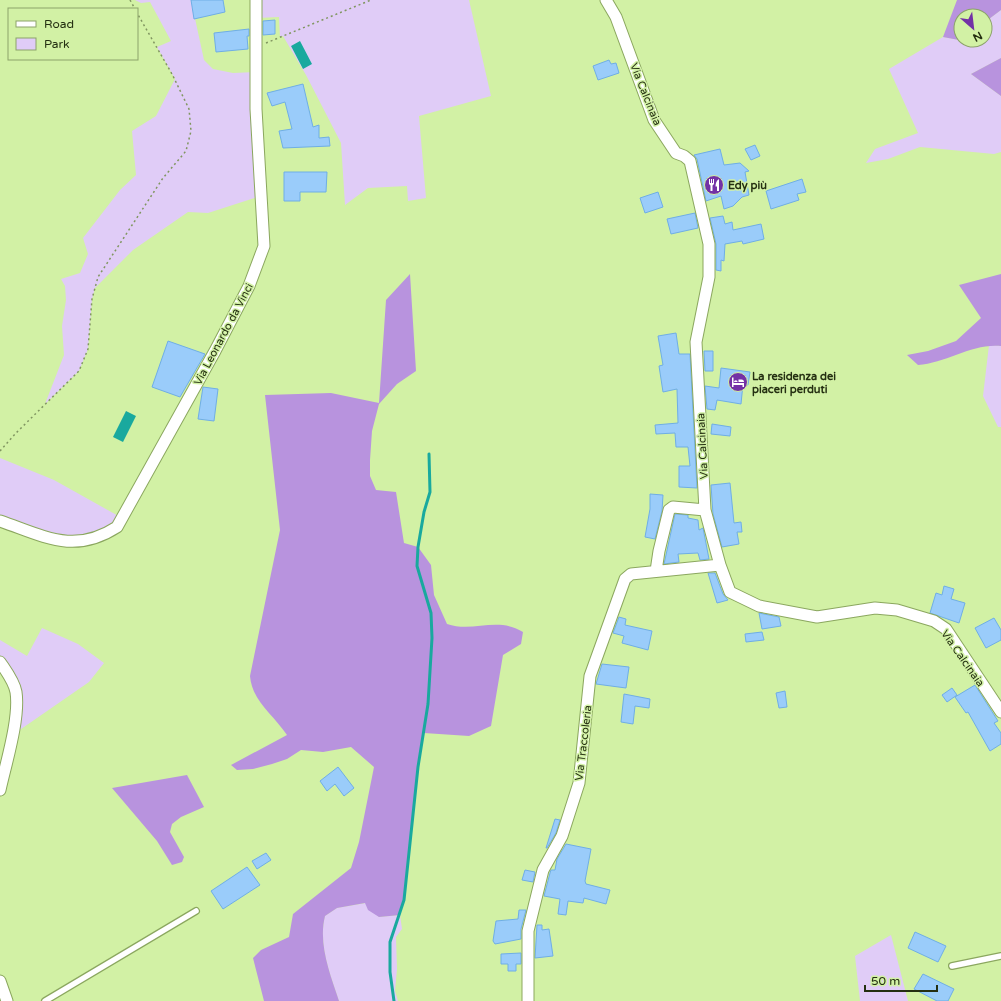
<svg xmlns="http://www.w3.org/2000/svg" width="1001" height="1001" viewBox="0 0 1001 1001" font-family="'Varela Round',sans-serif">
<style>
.green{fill:#e0ccf7}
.forest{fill:#b893de}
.water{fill:#19a99e}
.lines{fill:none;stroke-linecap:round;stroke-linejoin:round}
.stream{stroke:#19a99e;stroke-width:3}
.building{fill:#9accfa;stroke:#6faee5}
.service-casing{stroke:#8ba75f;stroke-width:8}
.minor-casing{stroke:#8ba75f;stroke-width:13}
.path{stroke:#809660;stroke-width:1.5;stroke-dasharray:2 3;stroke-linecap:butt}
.service{stroke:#fff;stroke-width:5.5}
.minor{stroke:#fff;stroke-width:11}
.labels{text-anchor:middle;stroke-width:3;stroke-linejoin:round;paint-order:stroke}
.street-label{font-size:11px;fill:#242f11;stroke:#d2f1a5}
.poi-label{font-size:11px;font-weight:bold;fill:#242f11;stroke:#d2f1a5;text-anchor:start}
</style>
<rect width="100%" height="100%" fill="#d2f1a5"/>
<!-- green -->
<path class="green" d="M135 0H191L204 60 213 69 233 73 256 72 261 196 208 213 188 212 133 250 95 288 92 299 88 349 79 371 45 404 64 355 62 326 66 300 65 286 61 279 80 273 88 254 83 238 120 190 136 175 132 131 156 116 175 79 157 47 171 41 150 2 141 3Z
M256 0H469L491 96 419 116 426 198 408 201 407 186 368 188 345 205 341 143 306 75 283 36 280 37 279 17 257 18Z
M1001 10V58L971 74 1001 96V152L994 154 920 147 888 159 866 163 875 149 918 133 889 69 943 37 959 40 961 39V40H985V22Z
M989 345 1001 346V427H998L983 396Z
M0 458 54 480 122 518 79 542 0 521Z
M42 628 78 644 104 663 89 682 11 736 16 692 0 662V640L27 656Z
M366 903 379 917 400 915 402 929 396 937 397 969 395 991 398 1001H339C330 974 318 944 325 916L337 908Z
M891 935 908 1001H860L855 956Z"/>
<!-- forest -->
<path class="forest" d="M957 0H1001V10L985 22V16H961V39L959 40 943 37Z
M1001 58V96L971 74Z
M410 274 416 371 397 384 379 404 372 431 370 460V476L376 490 396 492 404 543 418 547 431 565 434 595 447 624C473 633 497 616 523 632L521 644 503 655 491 726 469 736 424 733 418 767 404 900 400 915 379 917 368 910 365 903 337 908 325 916C318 944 330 974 339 1001H264L253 958 261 950 289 937 293 914 351 868 359 842 374 767 351 747 323 752 301 750 287 759 272 764 253 769 237 770 231 765 287 735C273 714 252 701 250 676L280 530 265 395 331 393 379 403 386 300Z
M1001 274V346C973 343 946 363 918 365L907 355 928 351 956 341 981 318 959 285Z
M187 775 204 807 181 817 172 824 170 832 184 857 182 862 172 865 157 841 112 788Z"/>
<!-- water -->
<path class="water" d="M300 41 312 64 303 69 291 46Z
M126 411 136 416 123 442 113 437Z"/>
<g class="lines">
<!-- stream -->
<path class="stream" d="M394 1001 390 972V942L404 900 418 767 428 704 432 638 431 613 417 566 418 547 424 512 430 492 429 454"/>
</g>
<!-- building -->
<path class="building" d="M191 0H223L225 12 194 19Z
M275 20V34L263 35V21Z
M249 29V36H247L248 49 216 52 214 33Z
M609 60 611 64 616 63 619 73 598 80 593 66Z
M303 84 313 127 319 125V138L329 137 330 146 283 148 279 131 292 129 285 102 272 106 267 93Z
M755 145 760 156 751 160 745 149Z
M720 149 724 165 740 163 749 171 745 172 749 195 742 197 733 206 724 209 721 196 706 201 697 159 694 155Z
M284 172H327L326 192H300V201H284Z
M802 179 806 192 797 194 799 200 771 209 766 191Z
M658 192 663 207 645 213 640 198Z
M695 213 698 228 671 234 667 219Z
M723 216 725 224 732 222 733 230 761 224 764 239 743 244 742 241 725 244 724 261 721 260V271L716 270V244L710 218Z
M676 333 679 354H690L697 488 679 487V466H690L688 447H676L675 433 656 434 655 425 678 423 677 389 663 392 659 366 663 365 658 336Z
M168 341 205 354 180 397 152 387Z
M704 351H713V371H705Z
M721 368 750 372 748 385 743 384 741 404 717 400 715 410 707 409 705 386 719 388Z
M203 387 218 389 214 421 198 419Z
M712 424 731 427 730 436 711 434Z
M730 483 734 523 741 522 742 532H737L739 544 722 547 713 514 711 485Z
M650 494 663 495 662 511 655 539 645 537 650 509Z
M675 514 688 515V518L698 520 699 530 703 528 709 559 700 560 698 553 678 554 679 562 664 564Z
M708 573H715L723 594 728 600 717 603Z
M944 586 954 589 951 599 965 603 959 623 930 613 936 593 942 595Z
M759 613 779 617 781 626 762 629Z
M619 617 626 619 625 625 652 631 648 650 622 643 624 636 613 633Z
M994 618 1001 630V640L986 648 975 628Z
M762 632 764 640 746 642 745 634Z
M602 664 629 667 626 688 596 684Z
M975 685 998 721 994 723 1001 733V744L990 751 968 712 966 713 955 697Z
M952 688 957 695 947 702 942 695Z
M785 691 787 707 779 708 776 693Z
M624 694 650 699 649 708 635 706 633 724 621 722Z
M338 767 354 788 344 796 335 784 327 791 320 781Z
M555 819 560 820 556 833 547 848H546Z
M566 844 591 849 585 881 586 884 610 890 606 904 584 898 583 903 568 901 566 915 558 914 560 899 544 896 550 873 551 870H555L557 859Z
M266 853 271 860 257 869 252 861Z
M247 867 260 885 223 909 211 891Z
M525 870 535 872 533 882 522 880Z
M519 910H526L521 929V939L495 944 493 941 496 921 518 919Z
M537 925H542V930L549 929 553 956 535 958Z
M915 932 946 946 938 962 908 948Z
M521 953V964H516V971H508V964H501V954Z
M923 974 954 989 948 1001H937L914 989Z"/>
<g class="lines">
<defs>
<path id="service" d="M952 966 1001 956
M45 1001 196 911"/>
<path id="minor" d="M606 0 616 17 654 120 676 153 684 156 690 161 709 244V277L696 342 705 510 720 565 730 592 759 606 817 617 875 608 897 610 934 621 946 629 1001 712
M0 521C44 536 74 555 117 527L215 351 249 286 264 246 256 109V0
M656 571 659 551 669 510 673 507 705 510
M0 662C6 671 14 681 16 692 20 718 6 763 0 790
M0 981 7 1001
M528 1001V931L543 870 562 836 579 783 590 676 625 579 631 574 720 565"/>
</defs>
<!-- service casing -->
<use href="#service" class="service-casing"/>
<!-- minor casing -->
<use href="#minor" class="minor-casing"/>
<!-- path -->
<path class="path" d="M130 0 135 9
M266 43 371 0
M0 451 16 433 79 371 88 349 92 299 98 277 163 178 186 151 191 131 189 109 172 74 137 13"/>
<!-- service -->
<use href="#service" class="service"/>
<!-- minor -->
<use href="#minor" class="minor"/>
</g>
<!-- icons -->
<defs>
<symbol id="restaurant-disc" viewBox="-11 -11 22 22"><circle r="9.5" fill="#7331a6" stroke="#d2f1a5"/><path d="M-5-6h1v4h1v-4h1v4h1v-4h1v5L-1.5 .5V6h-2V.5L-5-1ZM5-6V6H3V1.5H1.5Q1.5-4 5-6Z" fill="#fff"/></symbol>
<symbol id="hotel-disc" viewBox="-11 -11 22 22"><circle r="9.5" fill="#7331a6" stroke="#d2f1a5"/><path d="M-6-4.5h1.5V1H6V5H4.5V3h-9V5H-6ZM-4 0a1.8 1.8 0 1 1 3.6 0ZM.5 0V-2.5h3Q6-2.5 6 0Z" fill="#fff"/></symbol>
</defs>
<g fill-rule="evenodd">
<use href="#restaurant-disc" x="703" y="174" width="22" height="22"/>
<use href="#hotel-disc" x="727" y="371" width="22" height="22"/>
</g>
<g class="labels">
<!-- street labels -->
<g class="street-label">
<text transform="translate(646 94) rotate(68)" y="4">Via Calcinaia</text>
<text transform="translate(223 334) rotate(-62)" y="4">Via Leonardo da Vinci</text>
<text transform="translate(702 446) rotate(-93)" y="4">Via Calcinaia</text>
<text transform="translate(963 658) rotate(55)" y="4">Via Calcinaia</text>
<text transform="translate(583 743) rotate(-83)" y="4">Via Traccoleria</text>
</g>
<!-- poi labels -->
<g class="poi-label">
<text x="728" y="189">Edy più</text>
<text x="752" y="380">La residenza dei<tspan x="752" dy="13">piaceri perduti</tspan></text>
</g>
</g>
<!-- legend -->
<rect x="8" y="8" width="130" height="52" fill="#d2f1a5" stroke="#8ca36a"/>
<rect x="16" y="21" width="20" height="6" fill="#ffffff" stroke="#8ca36a"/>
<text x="44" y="28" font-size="12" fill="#242f11">Road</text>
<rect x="16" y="38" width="20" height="12" fill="#e0ccf7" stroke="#8ca36a"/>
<text x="44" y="48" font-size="12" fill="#242f11">Park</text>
<!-- north arrow -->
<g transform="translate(973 28) rotate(152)"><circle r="19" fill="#d2f1a5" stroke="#8ca36a"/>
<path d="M0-3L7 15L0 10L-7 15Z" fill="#7331a6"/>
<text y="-6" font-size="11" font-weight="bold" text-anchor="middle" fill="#242f11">N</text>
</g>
<!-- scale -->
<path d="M865 985v6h72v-6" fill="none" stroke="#242f11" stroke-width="2"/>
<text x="871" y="985" font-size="12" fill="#242f11" stroke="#d2f1a5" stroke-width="3" paint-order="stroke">50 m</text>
</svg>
